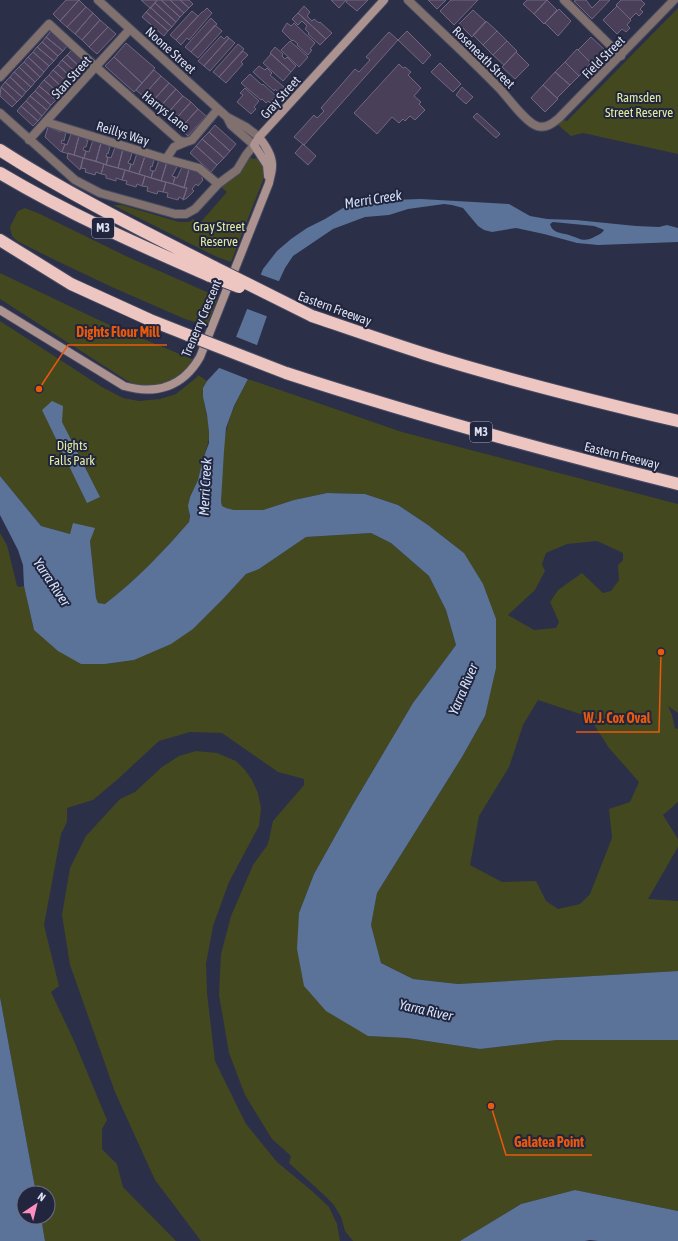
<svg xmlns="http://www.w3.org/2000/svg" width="678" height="1241" viewBox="0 0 678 1241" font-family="'Asap Condensed',sans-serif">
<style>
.green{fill:#43481f;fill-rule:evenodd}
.water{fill:#5b7299;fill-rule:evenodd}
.pier{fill:#2b2f48}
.building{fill:#493f59;stroke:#726783}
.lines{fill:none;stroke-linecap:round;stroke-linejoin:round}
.street-casing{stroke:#474b63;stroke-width:10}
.secondary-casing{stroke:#474b63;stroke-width:10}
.highway-casing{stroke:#474b63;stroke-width:14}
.street{stroke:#80706e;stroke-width:8}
.secondary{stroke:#ac9390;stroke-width:8}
.highway{stroke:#edc6c2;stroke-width:12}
.highway-bridge-casing{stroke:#474b63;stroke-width:14;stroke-linecap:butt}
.highway-bridge{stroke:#edc6c2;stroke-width:12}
.labels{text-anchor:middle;stroke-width:4;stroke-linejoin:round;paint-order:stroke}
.shield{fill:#21253d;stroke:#a3a7ba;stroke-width:1}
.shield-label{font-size:12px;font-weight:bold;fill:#dbdfef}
.street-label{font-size:13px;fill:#dbdfef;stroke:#21253d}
.park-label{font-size:13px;fill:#e1eca1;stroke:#21253d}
.water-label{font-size:14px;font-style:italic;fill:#d3e2fb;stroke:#21253d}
.leader{fill:none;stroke:#e8590c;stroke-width:1.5}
.callout-dot{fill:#e8590c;stroke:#21253d;stroke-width:1.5}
.callout-label{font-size:14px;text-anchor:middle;font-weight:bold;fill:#e8590c;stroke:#21253d;stroke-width:4;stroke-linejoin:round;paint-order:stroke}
</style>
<rect width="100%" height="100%" fill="#2b2f48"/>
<!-- green -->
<path class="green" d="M678 8V154L583 133 571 136 558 125 563 120 567 121Z
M248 156 253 159 260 157 264 167 265 175 231 262 217 257 113 205H122L179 222H189L193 219 199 224 227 192 221 187 239 172Z
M25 208 40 214 130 258 218 297 207 326 185 319 114 288 59 262 17 241 12 236 10 227 18 211Z
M0 273 103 322 194 360C191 364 189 368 186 370 174 381 154 390 138 386 134 385 130 382 126 380L0 299Z
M0 321 102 387 123 398 139 401 160 399 176 394 196 378 198 375 207 381C198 397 209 413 209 432 210 442 206 449 203 459 201 466 200 473 198 480 196 486 192 491 190 497 187 506 191 513 189 522 164 551 136 580 105 604L98 603 96 598 90 541 70 534 41 526 0 476Z
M248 379 402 432 678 504V713L668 706 672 715 675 728 678 729V802L663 815 678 839V847L648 899 678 901V971L458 984 413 979 381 963 371 925 377 893 462 757 485 716 464 553 428 525 398 505 365 494 327 493 294 500 263 510H234L226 508 222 506 221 502C222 478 221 451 227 428 231 410 240 395 248 379ZM597 541 623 553V560L618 565 619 580 611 591 603 593 582 573 558 590 550 602 559 622 556 628 534 630 508 615 535 590 545 571 542 564 546 553 567 544ZM538 700 589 717 609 748 639 782 630 802 609 809 612 838 590 894 580 904 558 909 546 901 536 881 502 882 470 865 479 816 509 767 523 725Z
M0 533 7 545 17 586 20 587 24 586 34 630 81 664H105L134 660 193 629 223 599 246 574 259 569 306 537 371 533 391 543 429 576 446 610 456 645 413 703 352 806 314 874 299 913 368 1036 407 1038 480 1049 557 1040H678V1211L575 1190 521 1204 460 1241H353L345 1231 341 1217 334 1205 324 1195 289 1163 291 1156 272 1139 245 1095 229 1053 219 995 221 954 231 916 253 865 268 844 273 821 304 785V779L278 772 222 733 190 732 159 741 118 779 93 800 67 808V822L61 834 44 925 59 986 51 992 75 1043 107 1120 102 1129V1149L117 1164 123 1187 176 1241H45L41 1217H48V1193H36L0 997Z
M196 751 217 753 236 761 245 770 252 780 258 793 261 808 259 826 229 882 213 926 206 964 207 993 215 1061 246 1124 277 1162 312 1191 329 1207 337 1224 340 1241H201L155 1180 115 1092 70 965 62 915 70 868 86 836 120 799 135 792 162 767 179 756Z"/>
<!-- water -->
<path class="water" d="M421 199 509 204 530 216 547 219 576 220 636 226 659 227 667 225 678 228V242L598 245 577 243 544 234 516 228 492 232 484 230 478 226 463 208 452 205 444 204 408 209 389 215 365 217 333 229 293 256 285 268 279 281 257 345 248 379 234 406 226 428 224 451 221 502 222 506 226 508 234 510H263L294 500 327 493 365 494 398 505 428 525 464 553 483 584 496 619V668L485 716 462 757 377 893 371 925 381 963 413 979 458 984 678 971V1040H557L480 1049 407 1038 368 1036 326 1011 304 986 297 949 299 913 314 874 352 806 413 703 456 645 446 610 429 576 391 543 371 533 306 537 259 569 246 574 223 599 193 629 171 644 134 660 105 664H81L58 651 34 630 24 586 23 565 18 550 0 515V476L41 526 70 534 73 523 95 528 90 541 96 598 98 603 105 604C136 580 164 551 189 522L190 516 188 506 190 497 198 480 203 459 209 443V432L207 415 203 397V388L207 381 219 368 236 337 263 269 277 251 291 239 307 228 325 219 343 208 362 203 391 200ZM553 222 594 226 602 229 604 230C602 233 600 234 596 236 584 243 581 239 569 235 562 233 552 233 550 224Z
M52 401 63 406 62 422 100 497 87 503 42 410Z
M0 997 36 1193H24V1217H41L45 1241H0Z
M575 1190 678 1211V1241H598L590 1240 585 1241H460L521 1204Z"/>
<!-- pier -->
<path class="pier" d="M259 274 281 282 269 317 245 308Z
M234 336 259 346 250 380 217 367Z"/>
<!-- building -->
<path class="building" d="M66 0H79L60 21 53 14Z
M79 0 86 7 67 27 60 21Z
M141 0H157L150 8Z
M157 0H161L180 17 176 22 155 3Z
M161 0H170L184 13 180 17Z
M170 0H180L189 8 184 13Z
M180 0H189L193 4 189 8Z
M331 0H346L339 8Z
M347 0H368L357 11 346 2Z
M428 0H446L437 9Z
M451 0H478L454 25 440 11Z
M527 0H547L534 14 523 4Z
M547 0 557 10 544 24 534 14Z
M576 0H586L592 8 600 0H610L592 19 574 1Z
M621 0H641L645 4 640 9 643 12 639 16 636 13 630 19 616 5Z
M155 3 176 22 172 27 151 8Z
M304 6 310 12 307 16 312 21 314 19 319 23 320 22 332 33 326 39 298 13Z
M617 6 631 20 627 25 630 28 626 32 622 29 617 34 603 20Z
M86 7 93 13 75 34 67 27Z
M150 8H151L172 27 168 31 146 12Z
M207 8 212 13 189 40 187 38 181 45 176 40 202 12H203Z
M559 9 571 21 558 36 545 23Z
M473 10 486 22 472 37 459 24Z
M192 11 198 16 176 40 170 35Z
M146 12 168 31 164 36 142 17Z
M93 13 100 20 82 40 75 34Z
M298 13 326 39 320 45 308 34 309 33 305 29 307 26 302 21 298 25 292 19Z
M211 18 217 24 191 52 185 47Z
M100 20 108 27 89 47 82 40Z
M486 21 497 31 483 45 473 35Z
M287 23 291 26 294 23 315 43 310 49 312 50 308 55 297 45 298 44 293 40 292 41 282 31Z
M215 25 222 31 198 58 191 52Z
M108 27 116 34 97 54 89 47Z
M51 31 67 46 63 51 46 37Z
M407 31 431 55 423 64 398 40Z
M497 31 507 41 493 55 483 45Z
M389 32 398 40 304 145 294 137 314 115 317 118 324 111 321 108 355 69 359 72 370 60 366 57Z
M221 36 224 39 227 36 229 38 204 66 198 61Z
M46 37 63 51 58 56 42 42Z
M591 37 605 50 592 64 578 50Z
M229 38 235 43 210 71 204 66Z
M290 41 308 57 299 67 281 50Z
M507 41 517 51 504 65 493 55Z
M42 42 58 56 54 61 37 47Z
M126 43 155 68 142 83 114 57Z
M238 44 244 49 219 77 213 72Z
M37 47 54 61 49 66 33 52Z
M275 47 283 54 282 56 285 59 287 57 296 66 291 72 270 53Z
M577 49 591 63 579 76 565 62Z
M72 50 88 65 83 70 67 55Z
M243 51 248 55 241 62 243 64 226 83 219 77Z
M33 52 49 66 44 72 28 57Z
M516 52 529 65 515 79 502 67Z
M271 54 291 72 283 81 263 63Z
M67 55 83 70 79 75 62 60Z
M28 57 44 72 40 77 24 62Z
M114 57 142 83 134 92 105 66Z
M62 60 79 75 74 80 58 65Z
M24 62 40 77 35 82 19 67Z
M565 62 579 76 570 85 555 72Z
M440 63 461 84 453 92 431 72Z
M399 64 403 68 405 67 411 72 408 75 421 88 414 96 421 102 419 104 425 110 415 120 410 116 405 121 403 119 399 123 392 117 377 134 354 113Z
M58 65 74 80 70 85 53 70Z
M259 66 265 70 267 68 272 73 270 75 284 87 279 93 275 89 274 91 253 72Z
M19 67 35 82 31 87 14 72Z
M53 70 70 85 65 90 49 75Z
M154 70 161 76 143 96 136 90Z
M14 72 31 87 26 92 10 77Z
M555 72 570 85 557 98 543 85Z
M250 74 262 85 263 84 276 96 270 103 268 101 266 103 262 99 261 100 241 83Z
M49 75 65 90 61 95 44 80Z
M161 76 169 83 151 103 143 96Z
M10 77 26 92 22 97 5 82Z
M44 80 61 95 56 100 39 86Z
M5 82 22 97 17 102 1 87Z
M169 83 176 89 158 109 151 103Z
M543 85 558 99 545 112 531 98Z
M39 86 56 100 51 105 35 91Z
M1 87 17 102 12 107 0 96Z
M462 87 473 97 466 104 456 95Z
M245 88 259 101 254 107 256 109 251 114 237 102 243 95 240 93Z
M176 89 183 96 165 116 158 109Z
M35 91 51 105 47 110 30 96Z
M30 96 47 110 42 116 26 101Z
M183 96 191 102 173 122 165 116Z
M26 101 42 116 38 121 21 106Z
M191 102 198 109 180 129 173 122Z
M21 106 38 121 33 126 17 111Z
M198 109 206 116 188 136 180 129Z
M477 113 500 134 496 138 473 117Z
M215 125 236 144 230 151 209 132Z
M48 127 61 132 62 131 66 132 64 141 62 140 61 143 65 144 62 152 60 151 45 137Z
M209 132 230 151 224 158 202 139Z
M71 134 79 136 74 155 62 152 65 144 67 145Z
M79 136 86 138V140H88L86 147H84L83 150 86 151 84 158 74 155Z
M202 139 224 158 217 165 196 146Z
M93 140 101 143 96 161 84 158 86 151 89 152Z
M101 143 108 145V146L110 147 108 154 107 153 106 157H108L106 165 96 161Z
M303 144 316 156 308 165 295 153Z
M196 146 217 165 211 172 190 153Z
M115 147 123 149 118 168 106 165 108 157 111 158Z
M123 149 131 151V153H132L130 160H129L128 163 131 164 129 171 118 168Z
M68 153 83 158 80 170 67 158Z
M137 153 145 156 139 174 129 171 131 164 133 165Z
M145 156 153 158V159L154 160 152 167 151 166 150 170 153 171 151 178 139 174Z
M83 158 104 164 101 174 96 172 95 175 85 172 86 169 81 168Z
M159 160 167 162 161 181 151 178 153 171H155Z
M167 162 175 165V166L177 167 172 176 175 177 173 184 161 181Z
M104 164 125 170 122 180 116 178V181L106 178V175L101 174Z
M182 167 189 169 184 188 173 184 175 177 177 178Z
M189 169 203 174 202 179 203 180 198 186 196 184 192 189 194 191 187 198 183 200 187 188H184Z
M125 170 145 176 142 186 137 184 136 187 126 184 127 181 122 180Z
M145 176 166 182 163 192 158 191 157 194 147 191 148 187 142 186Z
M166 182 187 188 183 199 179 197 178 200 167 197 168 193 163 192Z"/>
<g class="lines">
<defs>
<path id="street" d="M98 0 227 117 246 127 259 137
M408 0C438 29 469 57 498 87 508 97 525 122 537 126 546 129 553 123 559 118L674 0
M564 0 621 56
M0 77 49 24 96 67 180 141 186 142 192 140 218 109
M0 113 75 180 100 193 175 214H186L195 209 218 184 237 170 246 155 254 145 231 125 227 117
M46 122 166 159 174 147 186 142
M29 140 130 29
M166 159 199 168 218 184"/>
<path id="secondary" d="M268 176 267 165 254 145 259 137 384 0
M0 310 124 386C156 395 183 387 200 357L269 183C270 177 272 172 272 167 273 156 265 145 259 137"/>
<path id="highway" d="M0 150C68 194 141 230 214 267
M0 173C67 213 139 245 210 276
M0 240 71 284 150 320 188 335
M312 316C350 329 387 342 425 354 508 380 593 401 678 421
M286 373C415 415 546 451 678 484"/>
</defs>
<!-- street casing -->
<use href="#street" class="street-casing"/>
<!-- secondary casing -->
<use href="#secondary" class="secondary-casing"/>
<!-- highway casing -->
<use href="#highway" class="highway-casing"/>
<!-- street -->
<use href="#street" class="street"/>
<!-- secondary -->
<use href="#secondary" class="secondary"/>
<!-- highway -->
<use href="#highway" class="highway"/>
<defs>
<path id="highway-bridge" d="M214 267 312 316
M210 276 239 287
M188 335 286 373"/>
</defs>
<!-- highway-bridge casing -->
<use href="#highway-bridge" class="highway-bridge-casing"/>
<!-- highway-bridge -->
<use href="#highway-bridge" class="highway-bridge"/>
</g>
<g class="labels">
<!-- shield labels -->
<g class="shield">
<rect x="92" y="218" width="22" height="20" rx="3"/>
<rect x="470" y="422" width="22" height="20" rx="3"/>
</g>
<g class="shield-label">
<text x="103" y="232">M3</text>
<text x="481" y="436">M3</text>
</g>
<!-- street labels -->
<g class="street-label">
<text transform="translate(171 50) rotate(42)" y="5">Noone Street</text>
<text transform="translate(484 57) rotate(45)" y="5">Roseneath Street</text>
<text transform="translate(603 57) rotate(-45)" y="5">Field Street</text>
<text transform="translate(71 77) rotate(-48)" y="5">Stan Street</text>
<text transform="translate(280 97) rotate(-48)" y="5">Gray Street</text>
<text transform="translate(166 111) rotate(39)" y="5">Harrys Lane</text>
<text transform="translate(123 133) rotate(17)" y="5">Reillys Way</text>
<text transform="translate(335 308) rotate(20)" y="5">Eastern Freeway</text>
<text transform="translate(201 318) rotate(-67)" y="5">Trenerry Crescent</text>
<text transform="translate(622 455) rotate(14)" y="5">Eastern Freeway</text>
</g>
<!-- park labels -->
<g class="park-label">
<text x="639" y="102">Ramsden<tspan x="639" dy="15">Street Reserve</tspan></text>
<text x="219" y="231">Gray Street<tspan x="219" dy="15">Reserve</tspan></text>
<text x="72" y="450">Dights<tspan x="72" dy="15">Falls Park</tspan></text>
</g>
<!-- water labels -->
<g class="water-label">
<text transform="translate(373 199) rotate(-9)" y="5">Merri Creek</text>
<text transform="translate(205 487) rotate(-87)" y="5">Merri Creek</text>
<text transform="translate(52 582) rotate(56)" y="5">Yarra River</text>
<text transform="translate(463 689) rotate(-67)" y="5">Yarra River</text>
<text transform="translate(426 1010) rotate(13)" y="5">Yarra River</text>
</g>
</g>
<!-- callouts -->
<path class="leader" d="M39 389L68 345H167M661 652L659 732H576M491 1106L506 1155H592"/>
<g class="callout-dot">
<circle cx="39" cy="389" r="4"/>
<circle cx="661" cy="652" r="4"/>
<circle cx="491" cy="1106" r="4"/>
</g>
<g class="callout-label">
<text x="118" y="337">Dights Flour Mill</text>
<text x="617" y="723">W. J. Cox Oval</text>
<text x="549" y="1147">Galatea Point</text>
</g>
<!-- north arrow -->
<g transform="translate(36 1205) rotate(35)"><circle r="19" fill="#21253d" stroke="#6b6f84"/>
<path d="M0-3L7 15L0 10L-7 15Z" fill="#fd8ec0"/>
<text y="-6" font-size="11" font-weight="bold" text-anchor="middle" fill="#dbdfef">N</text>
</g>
</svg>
